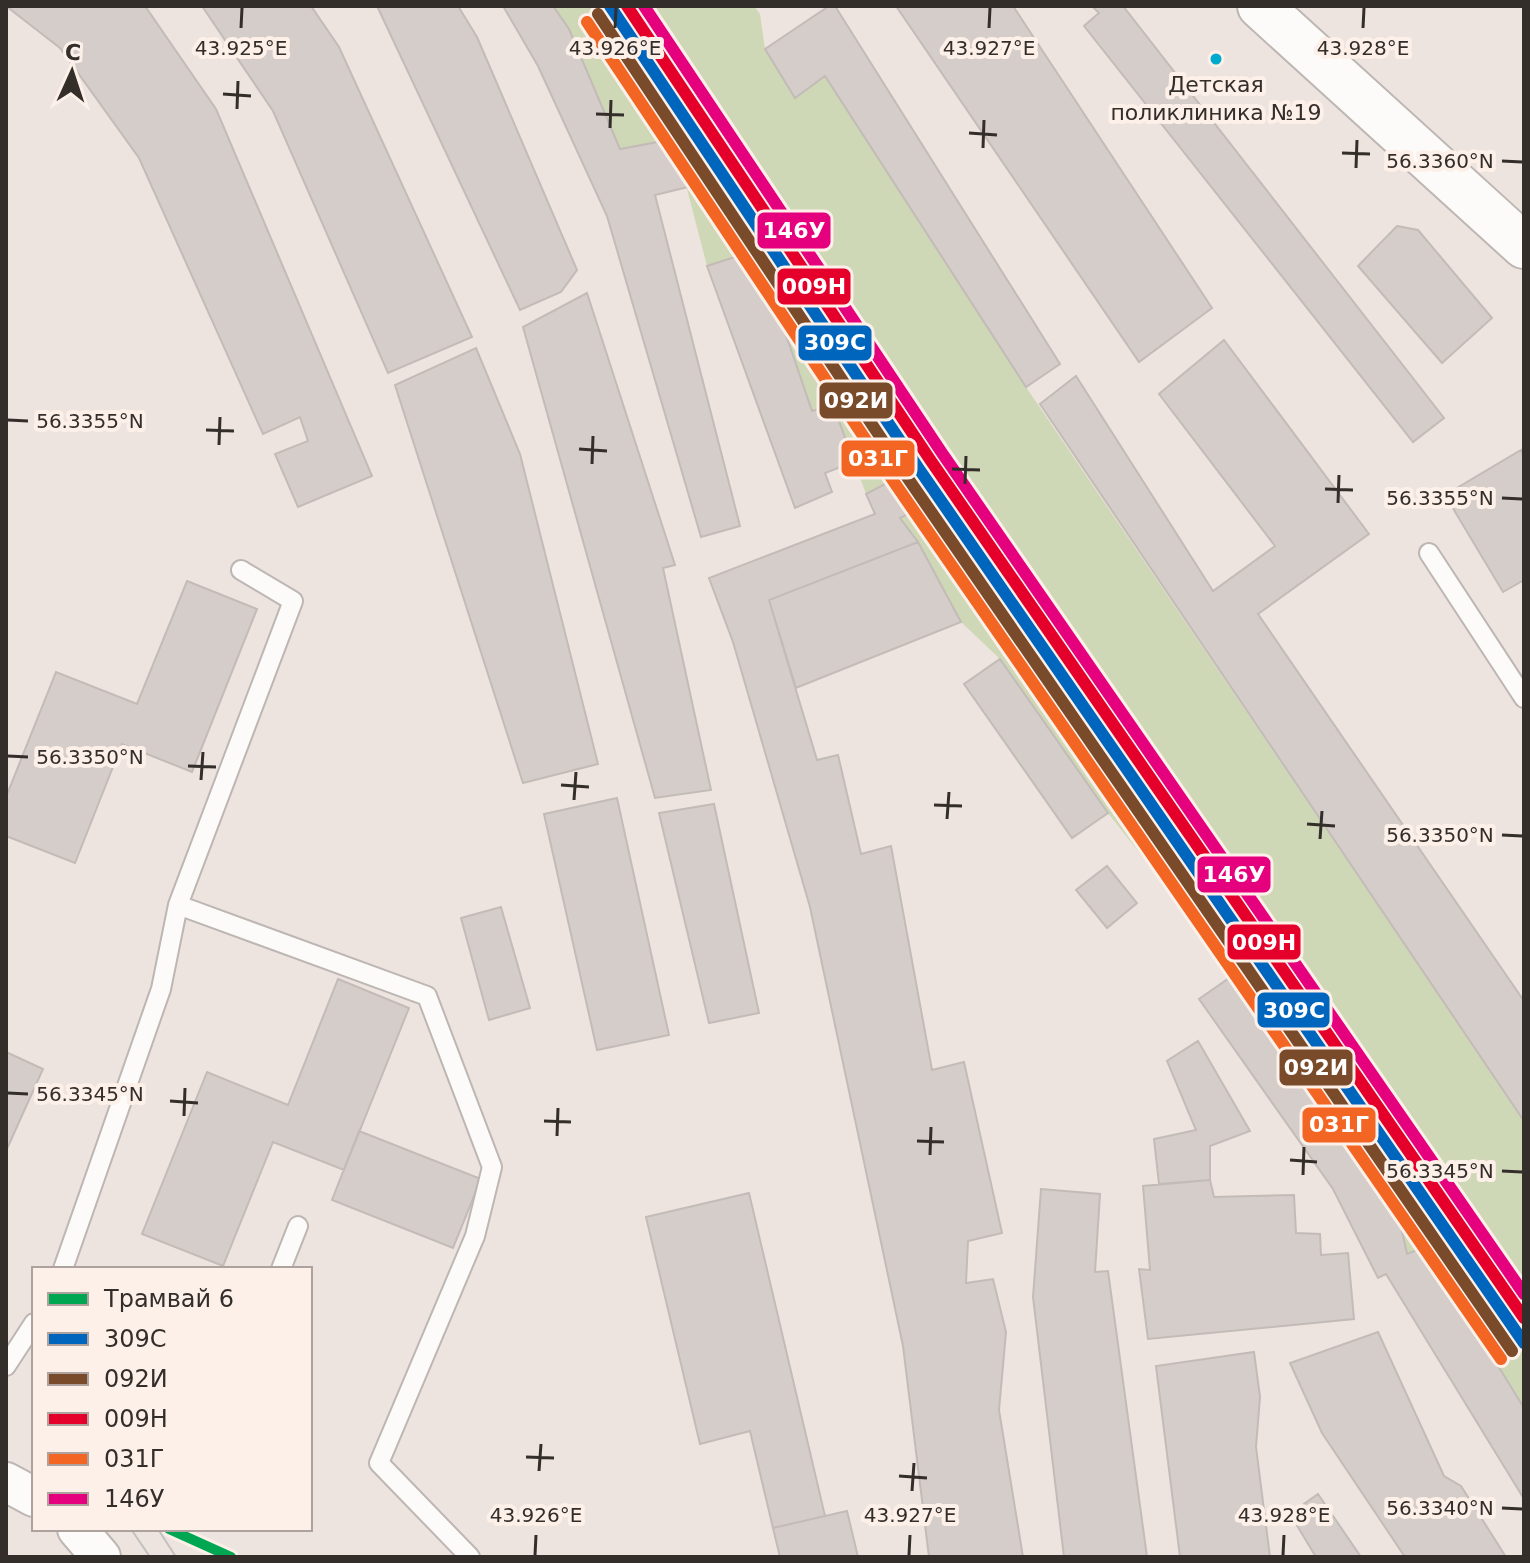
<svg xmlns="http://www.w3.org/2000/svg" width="1530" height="1563" viewBox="0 0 1530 1563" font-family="'DejaVu Sans',sans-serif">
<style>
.green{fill:#cfd8b6}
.building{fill:#d4cdc9;stroke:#c3bbb7;stroke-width:2}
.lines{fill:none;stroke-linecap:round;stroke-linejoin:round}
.lane-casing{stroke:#bdb6b2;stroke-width:22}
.street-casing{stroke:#bdb6b2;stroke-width:42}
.secondary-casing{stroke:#bdb6b2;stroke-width:48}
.lane{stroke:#fcfbfa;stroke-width:18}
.street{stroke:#fcfbfa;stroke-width:38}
.secondary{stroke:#fcfbfa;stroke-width:44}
.tram{stroke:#c2c0c0;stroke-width:2}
.rail-1-casing{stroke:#fdf0e9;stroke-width:18}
.rail-2-casing{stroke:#fdf0e9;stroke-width:18}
.rail-3-casing{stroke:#fdf0e9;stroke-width:18}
.rail-4-casing{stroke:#fdf0e9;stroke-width:18}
.rail-5-casing{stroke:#fdf0e9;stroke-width:18}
.rail-1{stroke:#0065bd;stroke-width:12}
.rail-2{stroke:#7a4b2a;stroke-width:12}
.rail-3{stroke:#e4002b;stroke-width:12}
.rail-4{stroke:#f26522;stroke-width:12}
.rail-5{stroke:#e5007d;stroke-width:12}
.tram-1-casing{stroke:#fdf0e9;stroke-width:16}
.tram-1{stroke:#00a651;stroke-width:10}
.ticks{fill:none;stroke:#342e2b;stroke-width:3}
.bus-dot{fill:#00a9ce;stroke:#fdf0e9;stroke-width:3}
.labels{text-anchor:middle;stroke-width:8;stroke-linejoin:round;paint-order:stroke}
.bus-label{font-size:22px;fill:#342e2b;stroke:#fdf0e9}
.ticks-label{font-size:20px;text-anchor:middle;fill:#342e2b;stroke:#fdf0e9;stroke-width:8;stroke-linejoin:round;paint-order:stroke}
.line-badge{stroke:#fdf0e9;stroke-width:3}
.badge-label{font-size:22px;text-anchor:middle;font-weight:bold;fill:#fff}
</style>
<rect width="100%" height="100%" fill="#ede4df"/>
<!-- green -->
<path class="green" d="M553 6H754L760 14 765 49 795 97 825 76 1026 387 1524 1121V1408L1426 1248 1407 1254 1400 1222 1235 974 1108 813 1000 659 961 622 918 542 900 518 916 510 900 476 866 494 833 405 812 411 781 320 764 302 741 256 707 266 674 139 620 149 569 30Z"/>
<!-- building -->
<path class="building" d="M6 6H145L216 109 372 476 298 507 275 454 308 441 300 417 263 434 139 158 60 48Z
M202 6H311L339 47 472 337 388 373 273 111Z
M377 6H458L477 37 577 270 561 292 520 310Z
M503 6H553L569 29 620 149 674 139 688 187 655 195 740 526 701 537 607 216 538 66Z
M829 6H835L1060 364 1026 387 825 76 795 98 765 49Z
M896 6H1013L1212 308 1139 362Z
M1092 6H1123L1444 418 1413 442 1084 26 1099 13Z
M1397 226 1418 230 1492 318 1442 363 1358 266Z
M741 255 764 302 781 320 812 411 833 405 854 462 825 473 832 492 795 508 707 266Z
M587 293 675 565 663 568 711 790 655 798 523 327Z
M1224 340 1369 534 1258 614 1524 1001V1121L1040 404 1076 376 1213 591 1275 546 1159 394Z
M476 348 520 454 598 764 523 783 395 385Z
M1521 450 1524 456V580L1503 592 1445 495Z
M900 476 916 510 900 518 918 542 769 600 817 760 838 755 861 854 891 846 932 1070 964 1062 1002 1233 968 1241 966 1283 993 1279 1006 1332 999 1410 1023 1557H929L903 1346 810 907 733 642 709 578 875 514 866 494Z
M918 542 961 622 796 688 769 600Z
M187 581 257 609 192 772 122 744 75 863 6 836V797L56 672 137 704Z
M1000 659 1108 813 1072 838 964 684Z
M617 798 669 1035 597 1050 544 814Z
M714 804 759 1013 709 1023 659 813Z
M1107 866 1137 903 1107 928 1076 890Z
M501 907 530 1008 489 1020 461 918Z
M1235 974 1400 1222 1407 1254 1425 1247 1524 1408V1499L1386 1274 1378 1278 1333 1189 1199 999Z
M338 979 409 1008 344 1170 273 1142 223 1266 142 1234 207 1072 288 1105Z
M1198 1041 1250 1131 1210 1146V1180L1159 1184 1154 1139 1196 1130 1167 1061Z
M6 1052 43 1069 6 1151Z
M359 1131 481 1179 453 1248 332 1200Z
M1210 1180 1214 1197 1294 1195 1296 1233 1320 1234 1321 1255 1348 1253 1354 1319 1148 1339 1139 1269 1150 1270 1143 1186Z
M1041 1189 1100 1194 1095 1272 1108 1271 1147 1557H1064L1033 1297Z
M749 1193 825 1516 773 1528 750 1431 700 1444 646 1217Z
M1378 1332 1444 1476 1461 1486 1506 1557H1405L1322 1433 1290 1363Z
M1254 1352 1260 1397 1256 1447 1270 1557H1180L1156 1366Z
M1318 1494 1361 1557H1316L1290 1514Z
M847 1511 858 1557H780L773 1528Z"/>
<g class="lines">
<defs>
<path id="lane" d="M1429 553 1524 698
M178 905 427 996 492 1167 475 1236 379 1463 470 1557
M63 1269 161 989 178 905 293 601 241 570
M281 1269 298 1226
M6 1366 34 1323"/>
<path id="street" d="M6 1482 34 1497
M77 1529 101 1557"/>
<path id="secondary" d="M1260 6 1524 246"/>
</defs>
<!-- lane casing -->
<use href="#lane" class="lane-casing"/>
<!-- street casing -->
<use href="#street" class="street-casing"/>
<!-- secondary casing -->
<use href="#secondary" class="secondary-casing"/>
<!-- lane -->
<use href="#lane" class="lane"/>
<!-- street -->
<use href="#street" class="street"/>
<!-- secondary -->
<use href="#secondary" class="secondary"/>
<!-- tram -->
<path class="tram" d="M131 1529 150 1557
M158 1529 176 1557"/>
<defs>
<path id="rail-1" d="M610 6 919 469 1524 1343"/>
<path id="rail-2" d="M598 14 907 477 1512 1351"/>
<path id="rail-3" d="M627 6 931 461 1524 1318"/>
<path id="rail-4" d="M587 22 896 485 1501 1359"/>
<path id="rail-5" d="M644 6 942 453 1524 1294"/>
</defs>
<!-- rail-1 casing -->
<use href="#rail-1" class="rail-1-casing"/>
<!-- rail-2 casing -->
<use href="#rail-2" class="rail-2-casing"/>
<!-- rail-3 casing -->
<use href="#rail-3" class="rail-3-casing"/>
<!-- rail-4 casing -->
<use href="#rail-4" class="rail-4-casing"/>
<!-- rail-5 casing -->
<use href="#rail-5" class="rail-5-casing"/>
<!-- rail-1 -->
<use href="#rail-1" class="rail-1"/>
<!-- rail-2 -->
<use href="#rail-2" class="rail-2"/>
<!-- rail-3 -->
<use href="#rail-3" class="rail-3"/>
<!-- rail-4 -->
<use href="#rail-4" class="rail-4"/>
<!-- rail-5 -->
<use href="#rail-5" class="rail-5"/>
<defs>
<path id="tram-1" d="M169 1529 231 1557"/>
</defs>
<!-- tram-1 casing -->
<use href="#tram-1" class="tram-1-casing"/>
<!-- tram-1 -->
<use href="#tram-1" class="tram-1"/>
</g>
<!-- ticks -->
<path class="ticks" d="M241 28 242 8M615 28 616 8M989 28 990 8M1363 28 1364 8M223 94 251 96M237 109 238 81M596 114 624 115M610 128 611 100M969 133 997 135M983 148 984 120M1342 153 1370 154M1502 161 1522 162M1356 168 1357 140M8 420 28 421M206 430 234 431M219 445 220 417M579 449 607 451M592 464 593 436M952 469 980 470M965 484 966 456M1325 489 1353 490M1502 498 1522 499M1338 503 1339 475M8 756 28 757M188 766 216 767M201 780 203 752M561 785 589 787M574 800 576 772M934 805 962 806M947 819 949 792M1307 824 1335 826M1502 835 1522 836M1320 839 1322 811M8 1093 28 1094M170 1101 198 1103M184 1116 185 1088M544 1121 571 1122M557 1136 558 1108M917 1141 944 1142M930 1155 931 1127M1290 1160 1317 1162M1502 1171 1522 1172M1303 1175 1304 1147M526 1457 554 1458M539 1471 541 1444M899 1476 927 1478M912 1491 914 1463M1502 1508 1522 1509M535 1555 536 1535M909 1555 910 1535M1283 1555 1284 1535"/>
<!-- markers -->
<circle class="bus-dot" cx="1216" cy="59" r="7"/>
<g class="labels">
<!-- bus labels -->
<g class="bus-label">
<text x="1216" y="92">Детская<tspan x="1216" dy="28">поликлиника №19</tspan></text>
</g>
</g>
<g class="ticks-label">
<text x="241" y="55">43.925°E</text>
<text x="615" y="55">43.926°E</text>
<text x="989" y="55">43.927°E</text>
<text x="1363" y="55">43.928°E</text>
<text x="1440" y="168">56.3360°N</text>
<text x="90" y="428">56.3355°N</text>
<text x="1440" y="505">56.3355°N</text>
<text x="90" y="764">56.3350°N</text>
<text x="1440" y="842">56.3350°N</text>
<text x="90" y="1101">56.3345°N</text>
<text x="1440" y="1178">56.3345°N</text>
<text x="1440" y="1515">56.3340°N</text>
<text x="536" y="1522">43.926°E</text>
<text x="910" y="1522">43.927°E</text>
<text x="1284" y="1522">43.928°E</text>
</g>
<g class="line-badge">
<rect x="756" y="211" width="76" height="39" rx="8" fill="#e5007d"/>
<rect x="776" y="267" width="76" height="39" rx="8" fill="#e4002b"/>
<rect x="797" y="324" width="76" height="38" rx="8" fill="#0065bd"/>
<rect x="818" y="381" width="76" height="39" rx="8" fill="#7a4b2a"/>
<rect x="840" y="439" width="76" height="39" rx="8" fill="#f26522"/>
<rect x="1196" y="855" width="76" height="39" rx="8" fill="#e5007d"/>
<rect x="1226" y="923" width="76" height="38" rx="8" fill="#e4002b"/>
<rect x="1256" y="991" width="75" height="38" rx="8" fill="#0065bd"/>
<rect x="1278" y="1048" width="76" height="39" rx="8" fill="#7a4b2a"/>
<rect x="1301" y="1106" width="76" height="38" rx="8" fill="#f26522"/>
</g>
<g class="badge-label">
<text x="794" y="238">146У</text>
<text x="814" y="294">009Н</text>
<text x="835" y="350">309С</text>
<text x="856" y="408">092И</text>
<text x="878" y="466">031Г</text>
<text x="1234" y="882">146У</text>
<text x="1264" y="950">009Н</text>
<text x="1294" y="1018">309С</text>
<text x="1316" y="1075">092И</text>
<text x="1339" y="1132">031Г</text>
</g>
<!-- border -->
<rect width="1530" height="1563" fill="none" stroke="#342e2b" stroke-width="16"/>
<!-- legend -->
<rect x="32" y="1267" width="280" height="264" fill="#fdf0e9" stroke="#ada29d" stroke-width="2"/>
<rect x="48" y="1293" width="40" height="12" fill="#00a651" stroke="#ada29d" stroke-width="2"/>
<text x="104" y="1307" font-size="24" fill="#342e2b">Трамвай 6</text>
<rect x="48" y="1333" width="40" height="12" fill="#0065bd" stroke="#ada29d" stroke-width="2"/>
<text x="104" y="1347" font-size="24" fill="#342e2b">309С</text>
<rect x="48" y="1373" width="40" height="12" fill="#7a4b2a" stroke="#ada29d" stroke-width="2"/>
<text x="104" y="1387" font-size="24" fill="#342e2b">092И</text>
<rect x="48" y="1413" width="40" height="12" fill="#e4002b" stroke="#ada29d" stroke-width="2"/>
<text x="104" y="1427" font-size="24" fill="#342e2b">009Н</text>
<rect x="48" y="1453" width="40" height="12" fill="#f26522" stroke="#ada29d" stroke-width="2"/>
<text x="104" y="1467" font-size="24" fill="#342e2b">031Г</text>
<rect x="48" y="1493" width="40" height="12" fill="#e5007d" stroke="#ada29d" stroke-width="2"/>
<text x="104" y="1507" font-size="24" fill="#342e2b">146У</text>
<!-- north arrow -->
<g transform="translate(72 72) rotate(3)" stroke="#fdf0e9" stroke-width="6" paint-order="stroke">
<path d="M0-6L14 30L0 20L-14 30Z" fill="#342e2b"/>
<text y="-12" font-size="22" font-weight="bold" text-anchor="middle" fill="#342e2b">С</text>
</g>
</svg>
